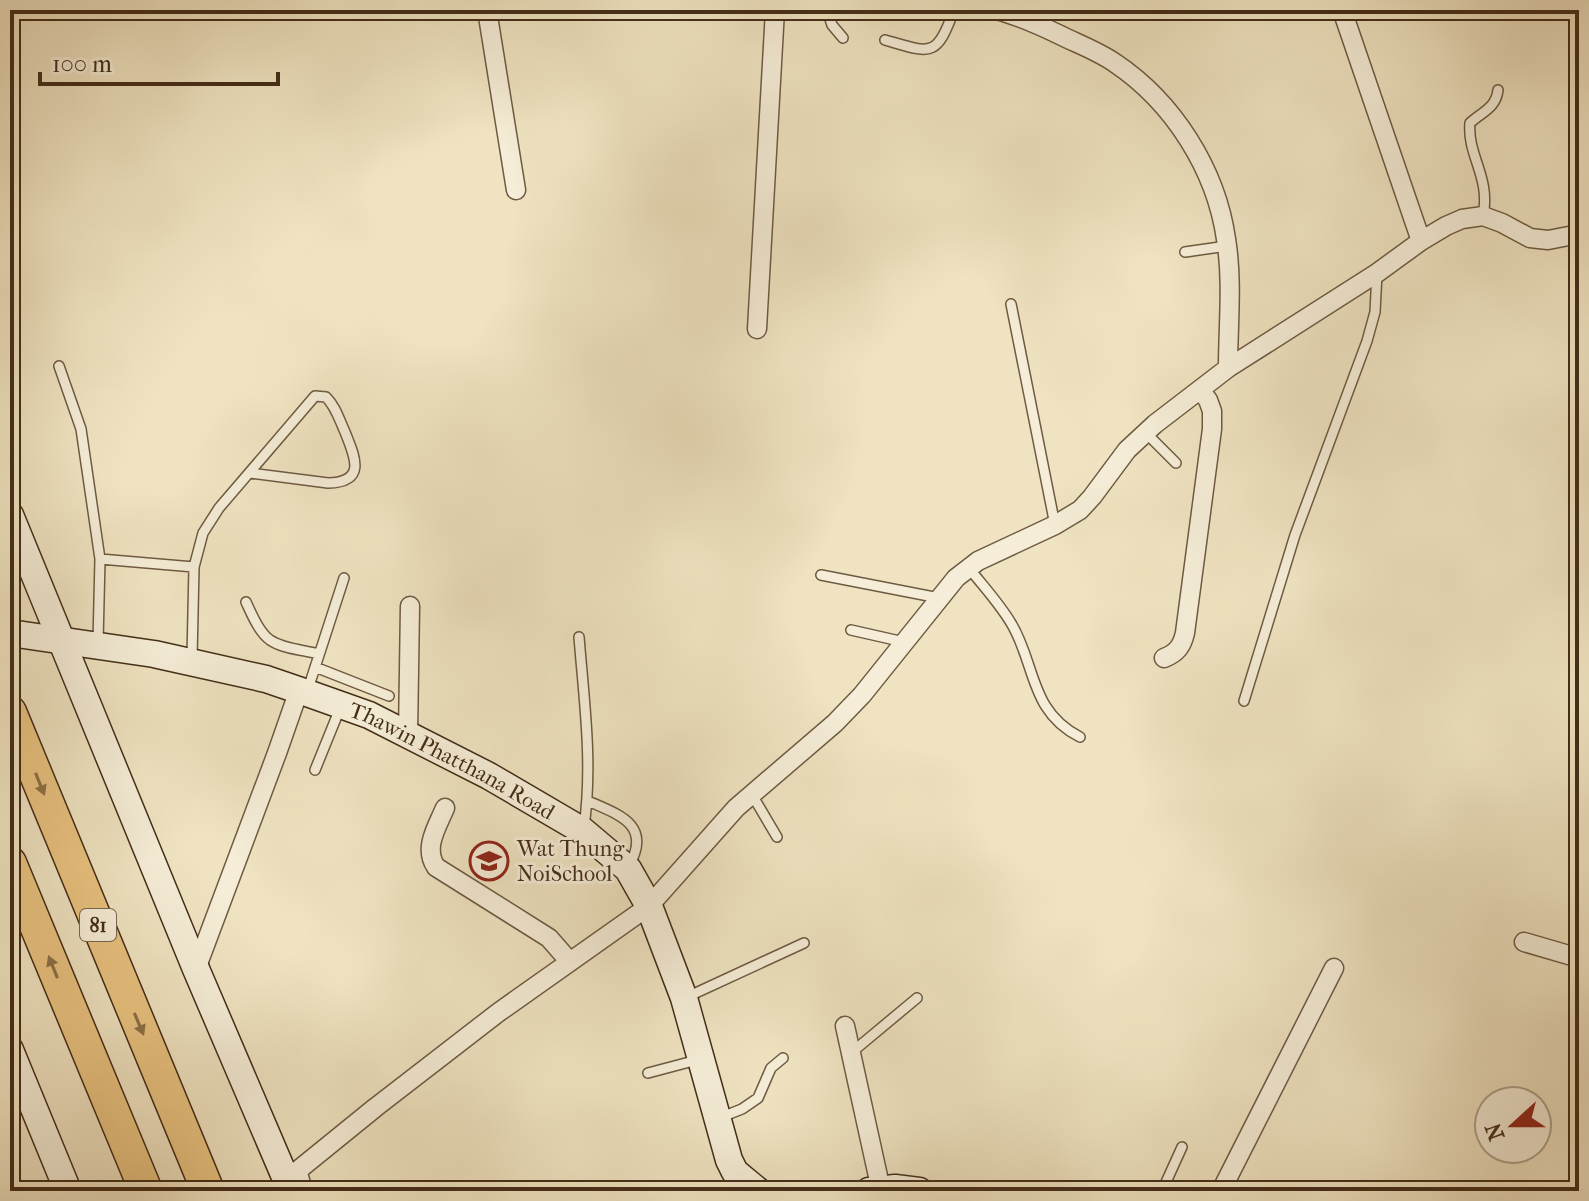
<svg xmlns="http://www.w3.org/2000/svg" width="1589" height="1201" viewBox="0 0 1589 1201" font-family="'IM FELL French Canon',serif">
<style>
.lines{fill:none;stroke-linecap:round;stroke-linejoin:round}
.lane-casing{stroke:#6e5a42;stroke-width:12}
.street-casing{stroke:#6e5a42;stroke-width:21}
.secondary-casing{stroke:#432d18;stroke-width:29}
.highway-casing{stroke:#432d18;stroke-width:35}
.lane{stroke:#f5edd7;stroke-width:9}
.street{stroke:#f5edd7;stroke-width:18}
.secondary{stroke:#f5edd7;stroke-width:26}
.highway{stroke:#e8c280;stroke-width:32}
.oneway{fill:#8d7047}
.labels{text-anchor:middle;stroke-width:6;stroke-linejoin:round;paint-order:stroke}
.shield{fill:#f5edd7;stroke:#786751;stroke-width:2}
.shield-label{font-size:20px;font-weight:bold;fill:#432d18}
.street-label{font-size:22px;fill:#432d18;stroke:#f5edd7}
.poi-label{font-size:22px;fill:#432d18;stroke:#f5edd7;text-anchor:start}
</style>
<rect width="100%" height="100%" fill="#efe3c1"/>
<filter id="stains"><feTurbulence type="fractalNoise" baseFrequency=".0025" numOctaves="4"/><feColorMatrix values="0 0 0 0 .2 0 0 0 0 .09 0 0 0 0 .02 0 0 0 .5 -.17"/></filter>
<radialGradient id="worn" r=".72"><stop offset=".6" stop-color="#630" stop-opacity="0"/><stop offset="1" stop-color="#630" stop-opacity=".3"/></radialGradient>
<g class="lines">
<defs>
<path id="lane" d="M827 10 832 25 843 38
M10 30 13 10
M885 40C931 53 936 59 954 10
M1483 216C1491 177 1467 156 1470 123 1482 112 1496 108 1498 90
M1185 252 1227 246
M1011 304 1055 525
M59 366 81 429 100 559 98 642
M1146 433 1176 463
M100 559 194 567
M969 568C983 586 999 603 1011 623 1036 664 1029 711 1080 737
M821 575 939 598
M246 602C252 615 259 632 270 640 283 649 304 650 319 654
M851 630 904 642
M579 637C584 700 593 764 584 827
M192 658 194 567 203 533 219 508 315 396 326 397C336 407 339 419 345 432 355 457 367 482 328 483L250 473
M315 667 389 696
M308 689 344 578
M1244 701 1295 535 1367 341 1375 312 1377 273
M315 770 341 706
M751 793 777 837
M588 801C620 815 652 825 629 866
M687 997 804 943
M851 1053 917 998
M648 1073 697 1060
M719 1118 742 1109 758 1098 771 1068 783 1058
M301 1168 308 1191
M1162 1191 1182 1147"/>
<path id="street" d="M487 10 516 190
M997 10C1019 16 1039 25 1060 35 1078 44 1098 51 1115 63 1173 102 1216 169 1226 239 1233 281 1228 326 1228 368
M1342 10 1421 241
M757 329 775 10
M1164 658C1177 653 1182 646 1185 633L1212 429V411L1208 400 1200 390
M408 735 410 606
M445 808C437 827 423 848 436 867L549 938 570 962
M1524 942 1579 958
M196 969 277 753 299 690
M845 1026 881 1190
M286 1180 376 1107 499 1012 649 906 736 808 835 723 862 695 956 578 978 561 1055 525 1080 510 1092 497 1127 450 1155 424 1228 368 1377 273 1421 241 1446 226 1462 219 1483 216 1502 223 1530 238 1548 240 1579 234
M1221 1191 1334 968"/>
<g id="secondary">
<path d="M10 515 196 969 291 1191"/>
<path id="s1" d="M10 633 154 654 266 679 307 693 369 715 489 776 583 831 628 869 649 906 684 998 729 1160 735 1172 758 1191"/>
<path d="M10 1050 68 1191"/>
<path d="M869 1191 895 1188 919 1191"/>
</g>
<path id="highway" d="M10 712 208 1191
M10 863 146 1191"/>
</defs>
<!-- lane casing -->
<use href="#lane" class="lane-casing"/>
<!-- street casing -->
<use href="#street" class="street-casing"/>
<!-- secondary casing -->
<use href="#secondary" class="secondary-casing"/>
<!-- highway casing -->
<use href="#highway" class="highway-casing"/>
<!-- lane -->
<use href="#lane" class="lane"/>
<!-- street -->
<use href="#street" class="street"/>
<!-- secondary -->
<use href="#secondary" class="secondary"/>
<!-- highway -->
<use href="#highway" class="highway"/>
</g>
<!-- one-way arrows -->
<defs><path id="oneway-solid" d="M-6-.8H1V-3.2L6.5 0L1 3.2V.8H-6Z" transform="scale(2)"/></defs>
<g class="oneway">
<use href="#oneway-solid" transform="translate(40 784) rotate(68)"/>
<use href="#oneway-solid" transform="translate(53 967) rotate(-112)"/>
<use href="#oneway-solid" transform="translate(139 1024) rotate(67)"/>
</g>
<!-- icons -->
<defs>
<symbol id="school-ring" viewBox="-11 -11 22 22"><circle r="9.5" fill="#f5edd7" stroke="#8f2418" stroke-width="1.5"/><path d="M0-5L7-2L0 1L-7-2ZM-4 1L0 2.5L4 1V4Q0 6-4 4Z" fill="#8f2418"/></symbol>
</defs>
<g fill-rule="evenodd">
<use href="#school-ring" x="467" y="839" width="44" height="44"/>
</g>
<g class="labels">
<!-- shield labels -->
<rect class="shield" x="80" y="909" width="36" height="32" rx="6"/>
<g class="shield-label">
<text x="98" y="932">81</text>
</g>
<!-- street labels -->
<g class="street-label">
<text dy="8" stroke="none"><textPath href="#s1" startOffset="464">Thawin Phatthana Road</textPath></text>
</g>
<!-- poi labels -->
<g class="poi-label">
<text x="517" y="856">Wat Thung<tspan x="517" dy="25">NoiSchool</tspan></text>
</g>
</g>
<!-- margin -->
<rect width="1589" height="1201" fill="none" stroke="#efe3c1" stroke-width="40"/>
<rect x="12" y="12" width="1565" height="1177" fill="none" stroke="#432d18" stroke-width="4"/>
<rect x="20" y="20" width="1549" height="1161" fill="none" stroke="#432d18" stroke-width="2"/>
<!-- north arrow -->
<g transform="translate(1513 1125) rotate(249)"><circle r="38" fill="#f5edd7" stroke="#aea08b" stroke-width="2"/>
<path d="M0-6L14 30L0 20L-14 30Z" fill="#8f2418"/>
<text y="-12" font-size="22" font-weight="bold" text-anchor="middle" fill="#432d18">N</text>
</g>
<!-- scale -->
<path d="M40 72v12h238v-12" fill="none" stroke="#432d18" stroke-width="4"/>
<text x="52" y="72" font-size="24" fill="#432d18" stroke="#f5edd7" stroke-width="6" paint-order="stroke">100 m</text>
<rect width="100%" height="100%" filter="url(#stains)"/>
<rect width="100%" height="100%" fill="url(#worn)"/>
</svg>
